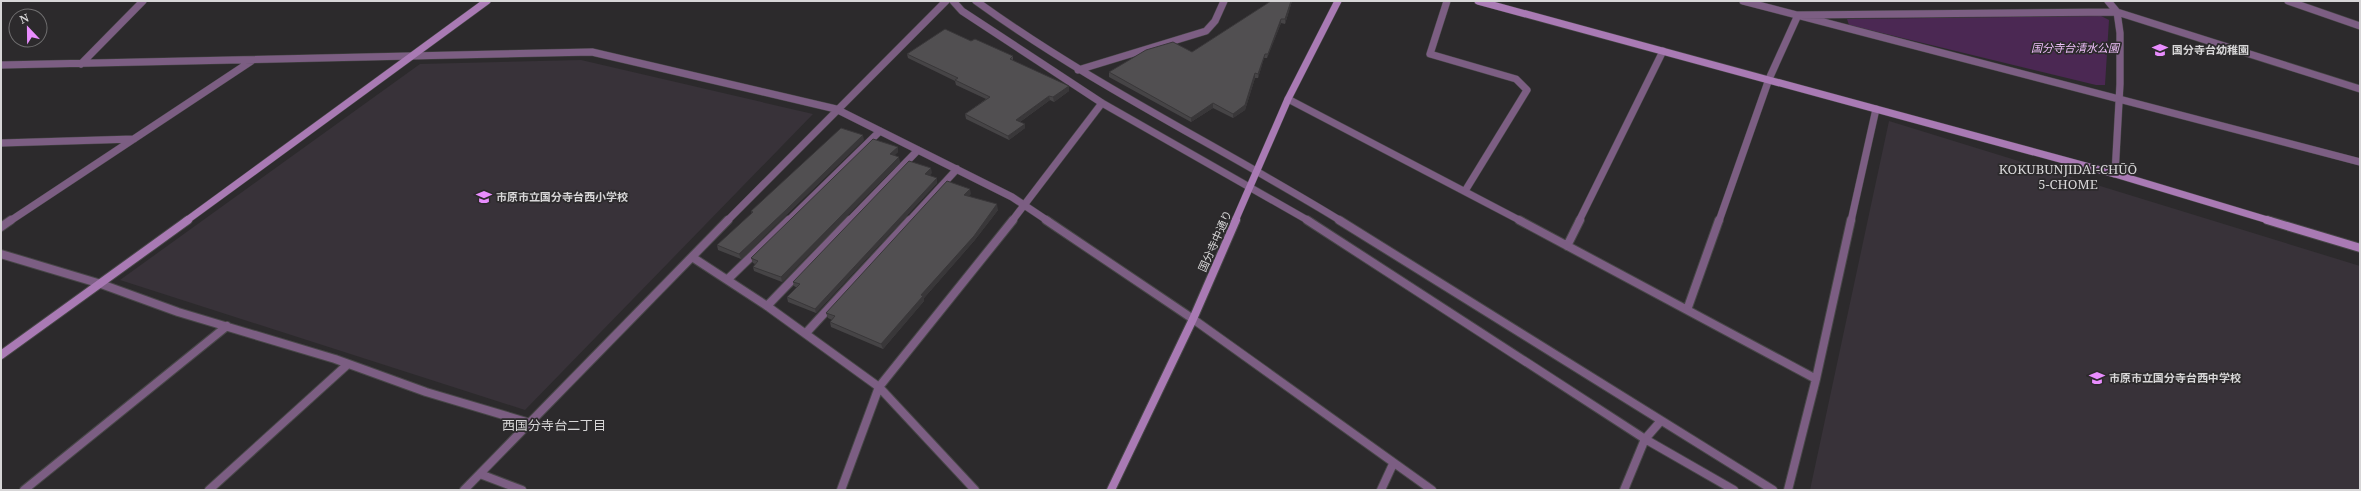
<svg xmlns="http://www.w3.org/2000/svg" width="2361" height="491" viewBox="0 0 2361 491" font-family="'Noto Serif','Noto Sans JP',serif">
<style>
.built{fill:#383239}
.green{fill:#4b2853}
.lines{fill:none;stroke-linecap:round;stroke-linejoin:round}
.street-far1-casing{stroke:#474647;stroke-width:8}
.street-casing{stroke:#474647;stroke-width:10}
.secondary-far1-casing{stroke:#474647;stroke-width:8}
.secondary-casing{stroke:#474647;stroke-width:10}
.street-far1{stroke:#7c5e83;stroke-width:7}
.street{stroke:#7c5e83;stroke-width:8}
.secondary-far1{stroke:#a97ab4;stroke-width:7}
.secondary{stroke:#a97ab4;stroke-width:8}
.wall{fill:#464446}
.shaded-wall{fill:#393739}
.building{fill:#514f51;stroke:#393739}
.labels{text-anchor:middle;stroke-width:3.5;stroke-linejoin:round;paint-order:stroke}
.park-label{font-size:11px;font-style:italic;fill:#edbef8;stroke:#2c2a2c}
.poi-label{font-size:11px;font-weight:bold;fill:#d7d6d7;stroke:#2c2a2c;text-anchor:start}
.street-label{font-size:11px;fill:#d7d6d7;stroke:#2c2a2c}
.quarter-label{font-size:13px;fill:#d7d6d7;stroke:#2c2a2c}
</style>
<rect width="100%" height="100%" fill="#2c2a2c"/>
<!-- built -->
<path class="built" d="M581 60 813 114 525 410 120 280 420 64Z
M1889 121 2360 266V490H1810Z"/>
<!-- green -->
<path class="green" d="M2101 16 2109 20 2105 85H2096L1849 25 1847 19Z"/>
<g class="lines">
<defs>
<path id="street-far1" d="M953 1 962 11 1102 103 1309 221
M976 1C1092 85 1219 146 1341 221
M1447 1 1430 54 1516 79 1527 90 1465 191
M1743 1 2360 162
M2108 1 2117 12 2120 33V84L2115 174
M2288 1 2360 26
M81 64 143 1
M1 65 592 52 836 109 1012 197 1048 221
M1078 70 1206 31 1215 21 1224 1
M1288 99 1521 221
M1 143 134 139
M10 221 253 60
M727 221 946 1
M788 221 880 131
M849 221 918 150
M909 221 957 169
M1012 221 1102 103
M1579 221 1663 51
M1719 221 1769 79 1798 15 2117 12 2360 89
M1851 221 1876 109"/>
<path id="street" d="M1046 220 1193 319 1432 490
M1307 220 1645 439 1734 490
M1339 220 1773 490
M1519 220 1816 379
M1 227 11 220
M1567 246 1580 220
M1 254 101 284 178 312 335 359 426 392 530 423
M692 257 767 306 879 387 975 490
M728 279 789 220
M767 306 850 220
M1687 310 1719 220
M806 333 910 220
M480 474 522 490
M24 490 227 326
M209 490 348 364
M464 490 728 220
M841 490 879 387 1013 220
M1381 490 1393 464
M1624 490 1645 439 1659 423
M1788 490 1816 379 1851 220"/>
<path id="secondary-far1" d="M1478 1 2115 174 2271 221
M186 221 487 1
M1235 221 1288 99 1338 1"/>
<path id="secondary" d="M2267 220 2360 248
M1 355 188 220
M1111 490 1193 319 1236 220"/>
</defs>
<!-- street-far1 casing -->
<use href="#street-far1" class="street-far1-casing"/>
<!-- street casing -->
<use href="#street" class="street-casing"/>
<!-- secondary-far1 casing -->
<use href="#secondary-far1" class="secondary-far1-casing"/>
<!-- secondary casing -->
<use href="#secondary" class="secondary-casing"/>
<!-- street-far1 -->
<use href="#street-far1" class="street-far1"/>
<!-- street -->
<use href="#street" class="street"/>
<!-- secondary-far1 -->
<use href="#secondary-far1" class="secondary-far1"/>
<!-- secondary -->
<use href="#secondary" class="secondary"/>
</g>
<!-- wall -->
<path class="wall" d="M1271 1H1292L1285 24 1281 23 1267 58H1264L1258 78H1255L1245 110 1233 118 1213 108 1191 122 1109 77V72L1192 52Z
M907 54 1013 56V60L1069 91 1054 102 1050 100 1020 122 1025 128 1009 140 966 119 965 114 986 99 956 85 955 81 908 58Z
M864 140 787 214 741 259 718 250 717 245 752 214 751 211Z
M898 147V152L894 155 900 162 782 282 754 271 753 267 755 264 753 263 751 258Z
M932 173 929 176 937 178V183L816 313 788 302 787 297 797 288 794 286 793 282Z
M971 194 969 196 998 210 974 241 924 298V301L883 349 831 327 830 322 832 320 828 318 826 313Z"/>
<!-- shaded-wall -->
<path class="shaded-wall" d="M1291 1H1292L1285 24V19Z
M1281 19V23L1267 58 1268 54Z
M1265 54 1264 58 1258 78V74Z
M1255 73V78L1245 110 1233 118V114Z
M1069 86V91L1054 102 1053 97Z
M1049 96 1050 100 1017 124 1016 120Z
M1213 103V108L1191 122V118Z
M1025 124V128L1009 140 1008 136Z
M863 135 864 140 787 214 741 259 739 254Z
M898 147V152L891 159 890 154Z
M899 157 900 162 782 282 781 277Z
M931 168 932 173 926 179 925 174Z
M937 178V183L816 313 815 309Z
M970 189 971 194 965 200 964 195Z
M997 204 998 210 974 241 924 298V301L883 349 881 344 921 295Z"/>
<!-- building -->
<path class="building" d="M1271 1H1291L1285 19H1281L1268 54H1265L1258 74 1255 73 1245 105 1233 114 1213 103 1191 118 1109 72 1146 50 1173 42 1192 52Z
M945 29 971 41 975 39 1013 56 1010 59 1069 86 1053 97 1049 96 1016 120 1025 124 1008 136 965 114 990 97 955 80 958 78 907 54Z
M841 128 863 135 786 210 739 254 717 245 753 212 751 211Z
M873 139 898 147 890 154 899 157 781 277 753 267 758 261 751 258Z
M909 161 931 168 925 174 937 178 815 309 787 297 800 284 793 282Z
M947 181 970 189 964 195 997 204 974 236 921 295 923 296 881 344 830 322 835 316 826 313Z"/>
<!-- icons -->
<defs>
<symbol id="school-bare" viewBox="-9 -9 18 18"><path d="M0-5L7-2L0 1L-7-2ZM-4 1L0 2.5L4 1V4Q0 6-4 4Z" fill="#e98dfe" stroke="#2c2a2c" stroke-width="2.5" paint-order="stroke"/></symbol>
</defs>
<g fill-rule="evenodd">
<use href="#school-bare" x="2149" y="39" width="22" height="22"/>
<use href="#school-bare" x="473" y="186" width="22" height="22"/>
<use href="#school-bare" x="2086" y="367" width="22" height="22"/>
</g>
<g class="labels">
<!-- park labels -->
<g class="park-label">
<text x="2075" y="52">国分寺台清水公園</text>
</g>
<!-- poi labels -->
<g class="poi-label">
<text x="2172" y="54">国分寺台幼稚園</text>
<text x="496" y="201">市原市立国分寺台西小学校</text>
<text x="2109" y="382">市原市立国分寺台西中学校</text>
</g>
<!-- street labels -->
<g class="street-label">
<text transform="translate(1215 241) rotate(-66)" y="4">国分寺中通り</text>
</g>
<!-- quarter labels -->
<g class="quarter-label">
<text x="2068" y="174">KOKUBUNJIDAI-CHŪŌ<tspan x="2068" dy="15">5-CHOME</tspan></text>
<text x="554" y="430">西国分寺台二丁目</text>
</g>
</g>
<!-- border -->
<rect width="2361" height="491" fill="none" stroke="#d7d6d7" stroke-width="4"/>
<!-- north arrow -->
<g transform="translate(28 28) rotate(338)"><circle r="19" fill="#2c2a2c" stroke="#706f70"/>
<path d="M0-3L7 15L0 10L-7 15Z" fill="#e98dfe"/>
<text y="-6" font-size="11" font-weight="bold" text-anchor="middle" fill="#d7d6d7">N</text>
</g>
</svg>
